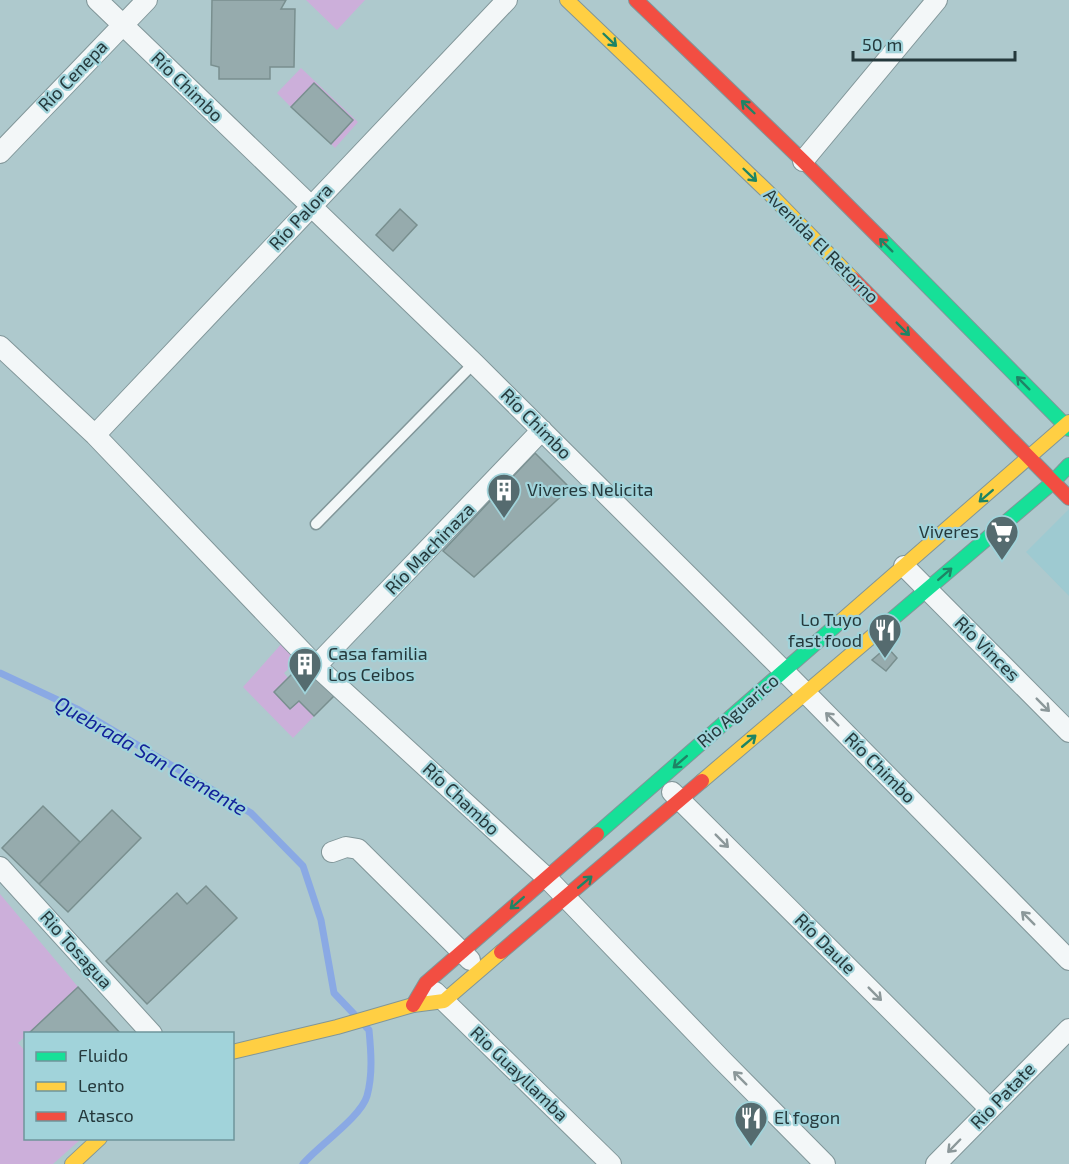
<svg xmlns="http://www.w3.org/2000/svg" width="1069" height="1164" viewBox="0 0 1069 1164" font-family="'Exo 2',sans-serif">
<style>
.built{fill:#9ecad1}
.green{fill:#ccafda}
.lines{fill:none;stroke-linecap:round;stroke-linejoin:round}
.stream{stroke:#8aa9e4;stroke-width:7}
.building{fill:#96abad;stroke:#798f8f;stroke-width:1.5}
.lane-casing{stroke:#819699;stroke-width:13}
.street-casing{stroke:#819699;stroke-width:22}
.fast-casing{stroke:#819699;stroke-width:16}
.slow-casing{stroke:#819699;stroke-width:16}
.jam-casing{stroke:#819699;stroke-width:16}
.lane{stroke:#f3f7f8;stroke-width:10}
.street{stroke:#f3f7f8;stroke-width:20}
.fast{stroke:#16e098;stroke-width:14}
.slow{stroke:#ffcf43;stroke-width:14}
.jam{stroke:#f24e42;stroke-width:14}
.oneway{stroke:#1e8465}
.oneway2{stroke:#8c989a}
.labels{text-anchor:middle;stroke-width:4.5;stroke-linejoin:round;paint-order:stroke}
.street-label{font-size:18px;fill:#25393c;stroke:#a1d3da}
.poi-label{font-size:18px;fill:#25393c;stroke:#a1d3da;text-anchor:start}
.water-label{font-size:20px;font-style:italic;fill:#12229a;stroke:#a1d3da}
</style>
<rect width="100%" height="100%" fill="#aec9cd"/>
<!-- built -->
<path class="built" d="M1069 509V596L1026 552Z"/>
<!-- green -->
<path class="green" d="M306 0H365L337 30Z
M301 68 358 122 335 148 331 144 353 120 314 84 291 107 277 93Z
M283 642 300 658 284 673 288 678 274 692 290 709 299 701 314 716 293 738 243 687Z
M0 894 78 987 18 1043 25 1051 26 1138 81 1139 53 1164H0Z"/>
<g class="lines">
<!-- stream -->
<path class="stream" d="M0 673 79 710 251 813 303 866 321 920 334 993 354 1014
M303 1164C318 1146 361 1117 367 1096 373 1074 371 1051 369 1030L366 1027"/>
</g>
<!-- building -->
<path class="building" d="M212 0H286L281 9H295L294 67H270V79H219V67L211 65Z
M314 83 353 120 331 144 291 107Z
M400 209 417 225 393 251 376 235Z
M535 453 570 488 474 577 443 551Z
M887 647 897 658 886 671 872 660Z
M311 669 336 694 314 716 299 701 290 709 274 692 292 674 299 681Z
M43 806 80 842 39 884 2 848Z
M112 810 141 838 68 912 39 884Z
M206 886 237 918 147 1004 106 961 177 893 187 904Z
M78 987 121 1034H28Z"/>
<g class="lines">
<defs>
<path id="lane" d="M316 524 474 363"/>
<path id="street" d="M97 0 474 363 784 671 1069 960
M0 153 147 0
M803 161 937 0
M0 346 95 435 316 666 547 878 722 1060 825 1164
M95 435 507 0
M904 566 1069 732
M316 666 542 430
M672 792 990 1109
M332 852 346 847 358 849 470 960
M0 867 152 1034
M435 992 611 1164
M936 1164 1069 1029"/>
<path id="fast" d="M881 239 1069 429
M883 627 1052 483 1069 465
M597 834 841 621"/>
<path id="slow" d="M567 0 772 196 853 279
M841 621 1069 422
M702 781 883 627
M232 1052 337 1027 413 1005 444 1001 501 952
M72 1164 100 1138"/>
<path id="jam" d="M636 0 803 161 881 239
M853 279 1069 498
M501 952 702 781
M413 1005 426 983 597 834"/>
</defs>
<!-- lane casing -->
<use href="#lane" class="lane-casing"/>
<!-- street casing -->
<use href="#street" class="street-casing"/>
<!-- fast casing -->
<use href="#fast" class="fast-casing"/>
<!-- slow casing -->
<use href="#slow" class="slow-casing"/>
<!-- jam casing -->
<use href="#jam" class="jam-casing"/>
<!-- lane -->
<use href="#lane" class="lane"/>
<!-- street -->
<use href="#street" class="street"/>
<!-- fast -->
<use href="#fast" class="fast"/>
<!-- slow -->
<use href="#slow" class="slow"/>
<!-- jam -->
<use href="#jam" class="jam"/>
</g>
<!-- one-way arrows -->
<defs><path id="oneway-shaft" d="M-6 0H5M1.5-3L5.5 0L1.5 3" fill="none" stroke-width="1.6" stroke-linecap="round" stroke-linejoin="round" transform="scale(1.5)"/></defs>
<g class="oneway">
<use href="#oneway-shaft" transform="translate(610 40) rotate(44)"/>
<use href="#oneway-shaft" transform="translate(748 107) rotate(-136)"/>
<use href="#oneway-shaft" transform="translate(750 175) rotate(44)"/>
<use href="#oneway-shaft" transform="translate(886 245) rotate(-135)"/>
<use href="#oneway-shaft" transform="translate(903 329) rotate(45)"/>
<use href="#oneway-shaft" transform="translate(1023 383) rotate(-135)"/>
<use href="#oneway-shaft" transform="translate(986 496) rotate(139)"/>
<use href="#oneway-shaft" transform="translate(945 574) rotate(-41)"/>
<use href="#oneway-shaft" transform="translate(749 741) rotate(-40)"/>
<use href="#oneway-shaft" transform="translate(680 762) rotate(139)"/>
<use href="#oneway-shaft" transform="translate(585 882) rotate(-40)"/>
<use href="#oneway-shaft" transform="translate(517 903) rotate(139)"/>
</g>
<g class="oneway2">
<use href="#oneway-shaft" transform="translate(1043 705) rotate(45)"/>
<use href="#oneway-shaft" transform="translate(832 719) rotate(-135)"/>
<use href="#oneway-shaft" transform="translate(722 841) rotate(45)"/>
<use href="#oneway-shaft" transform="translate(1028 918) rotate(-135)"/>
<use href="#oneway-shaft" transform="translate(875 994) rotate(45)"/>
<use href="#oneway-shaft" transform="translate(740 1078) rotate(-135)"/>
<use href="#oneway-shaft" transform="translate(954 1146) rotate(134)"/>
</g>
<!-- icons -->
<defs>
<symbol id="building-pin" viewBox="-11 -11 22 30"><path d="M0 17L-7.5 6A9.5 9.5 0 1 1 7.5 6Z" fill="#556b6f" stroke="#a1d3da"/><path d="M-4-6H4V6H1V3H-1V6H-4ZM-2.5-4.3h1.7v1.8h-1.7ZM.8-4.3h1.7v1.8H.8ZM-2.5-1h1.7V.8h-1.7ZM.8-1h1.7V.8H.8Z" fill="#fff"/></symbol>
<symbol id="supermarket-pin" viewBox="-11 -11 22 30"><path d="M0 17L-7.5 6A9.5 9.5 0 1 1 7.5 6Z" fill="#556b6f" stroke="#a1d3da"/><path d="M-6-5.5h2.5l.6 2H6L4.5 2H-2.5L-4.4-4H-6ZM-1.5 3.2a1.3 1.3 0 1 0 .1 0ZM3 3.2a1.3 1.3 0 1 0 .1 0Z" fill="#fff"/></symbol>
<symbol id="restaurant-pin" viewBox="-11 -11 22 30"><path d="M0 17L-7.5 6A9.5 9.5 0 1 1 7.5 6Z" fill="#556b6f" stroke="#a1d3da"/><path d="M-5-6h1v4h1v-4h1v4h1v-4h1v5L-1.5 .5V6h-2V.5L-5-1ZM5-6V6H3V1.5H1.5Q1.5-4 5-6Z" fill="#fff"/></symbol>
</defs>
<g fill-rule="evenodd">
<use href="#building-pin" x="485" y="471" width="38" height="52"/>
<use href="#supermarket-pin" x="983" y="513" width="38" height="52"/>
<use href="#restaurant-pin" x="866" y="611" width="38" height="52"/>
<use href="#building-pin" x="286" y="645" width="38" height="52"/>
<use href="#restaurant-pin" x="732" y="1099" width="38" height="52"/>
</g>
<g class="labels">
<!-- street labels -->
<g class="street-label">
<text transform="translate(73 76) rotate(-46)" y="6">Río Cenepa</text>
<text transform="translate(187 87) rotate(44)" y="6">Río Chimbo</text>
<text transform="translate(301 217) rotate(-47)" y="6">Río Palora</text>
<text transform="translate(821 246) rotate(45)" y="6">Avenida El Retorno</text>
<text transform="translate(536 424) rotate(45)" y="6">Río Chimbo</text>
<text transform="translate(430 549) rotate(-46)" y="6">Río Machinaza</text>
<text transform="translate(987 649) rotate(45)" y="6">Río Vinces</text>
<text transform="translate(738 711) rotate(-41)" y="6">Rio Aguarico</text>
<text transform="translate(880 768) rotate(45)" y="6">Río Chimbo</text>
<text transform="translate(461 799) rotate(43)" y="6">Río Chambo</text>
<text transform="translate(825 944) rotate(45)" y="6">Río Daule</text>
<text transform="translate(76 950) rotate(48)" y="6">Rio Tosagua</text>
<text transform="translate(519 1074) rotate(44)" y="6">Rio Guayllamba</text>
<text transform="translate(1003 1096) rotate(-46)" y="6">Rio Patate</text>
</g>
<!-- poi labels -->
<g class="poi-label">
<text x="527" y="496">Viveres Nelicita</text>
<text x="979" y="538" text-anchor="end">Viveres</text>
<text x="862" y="626" text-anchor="end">Lo Tuyo<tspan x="862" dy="21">fast food</tspan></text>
<text x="328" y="660">Casa familia<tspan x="328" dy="21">Los Ceibos</tspan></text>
<text x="774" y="1124">El fogon</text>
</g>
<!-- water labels -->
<g class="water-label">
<text transform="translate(151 756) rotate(30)" y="7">Quebrada San Clemente</text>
</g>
</g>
<!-- legend -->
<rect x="24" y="1032" width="210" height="108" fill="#a1d3da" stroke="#6f959b" stroke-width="1.5"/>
<rect x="36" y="1052" width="30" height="9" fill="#16e098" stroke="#6f959b" stroke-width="1.5"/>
<text x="78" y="1062" font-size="18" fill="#25393c">Fluido</text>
<rect x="36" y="1082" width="30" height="9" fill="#ffcf43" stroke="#6f959b" stroke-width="1.5"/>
<text x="78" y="1092" font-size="18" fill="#25393c">Lento</text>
<rect x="36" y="1112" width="30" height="9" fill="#f24e42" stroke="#6f959b" stroke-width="1.5"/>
<text x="78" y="1122" font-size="18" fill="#25393c">Atasco</text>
<!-- scale -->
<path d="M853 51v9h162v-9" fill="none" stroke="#25393c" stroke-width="3"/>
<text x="862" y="51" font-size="18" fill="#25393c" stroke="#a1d3da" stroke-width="4.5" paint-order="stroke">50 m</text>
</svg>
